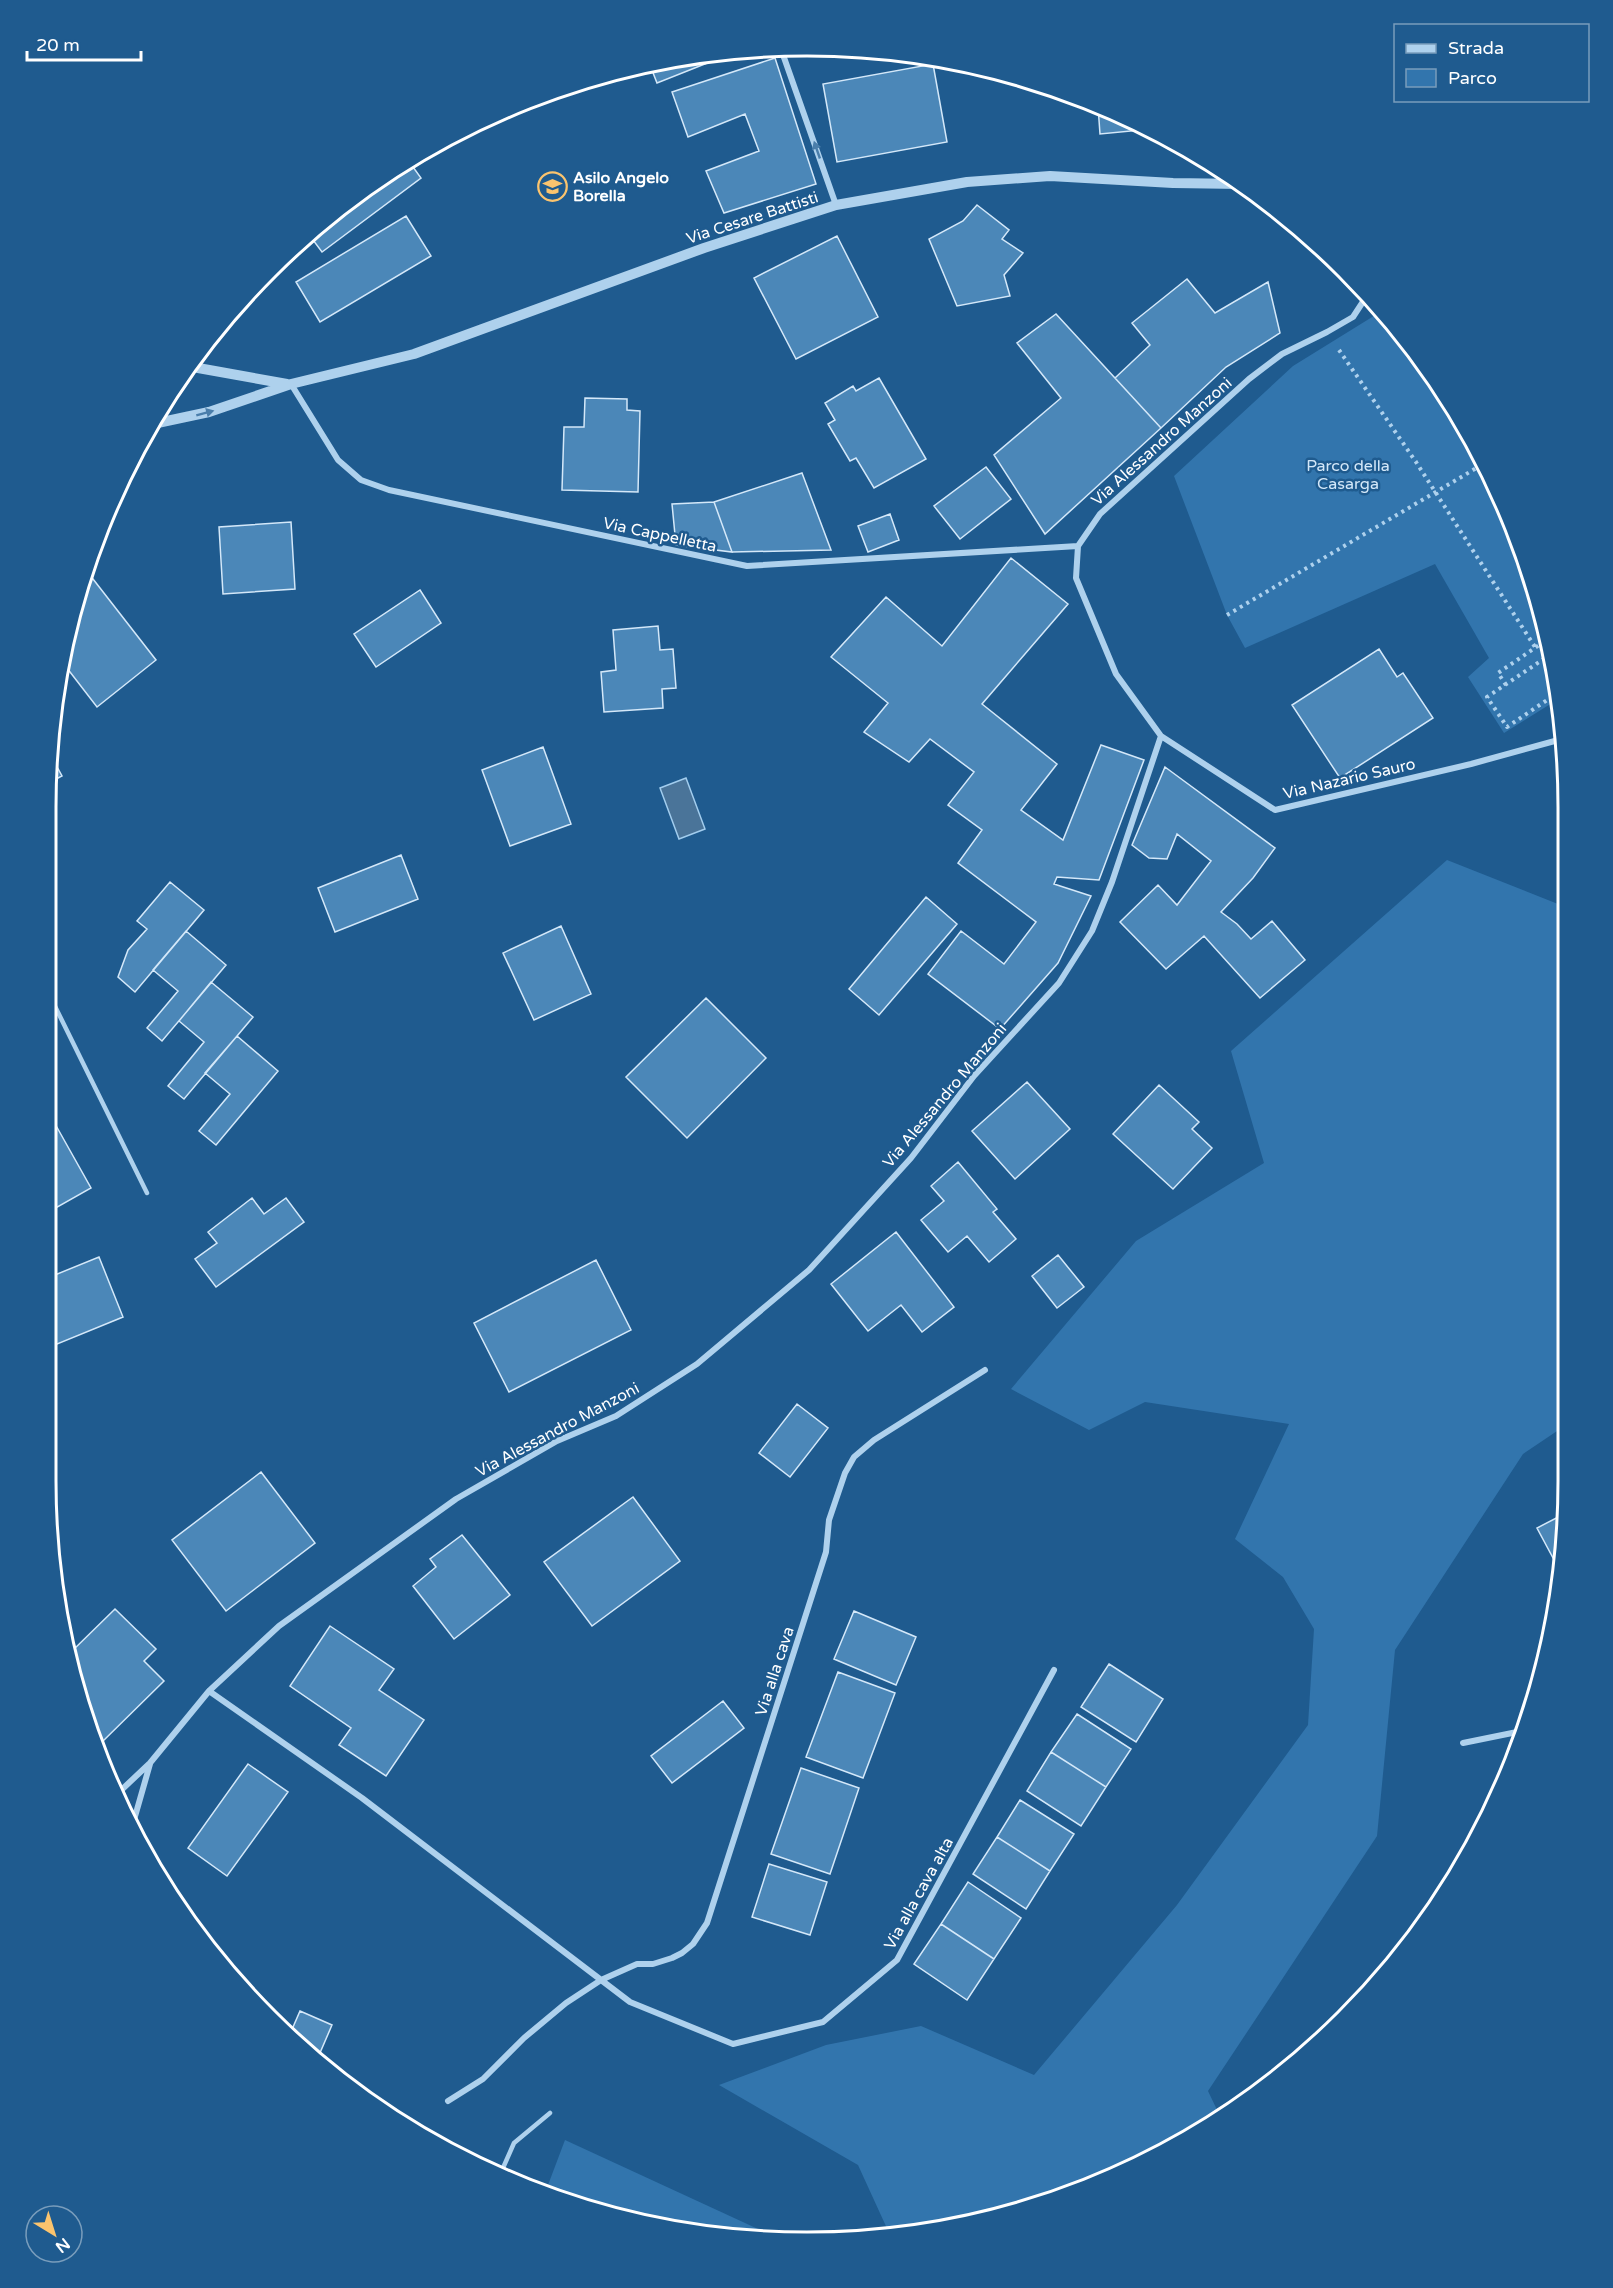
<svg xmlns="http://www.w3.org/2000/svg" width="1613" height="2288" viewBox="0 0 1613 2288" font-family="'Varela Round',sans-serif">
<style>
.green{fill:#3275ad}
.water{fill:#4a7499;stroke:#a2cdee;stroke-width:1.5}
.building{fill:#4b87b8;stroke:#d4e8f9;stroke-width:1.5}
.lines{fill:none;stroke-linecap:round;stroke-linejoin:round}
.path{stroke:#aed1ed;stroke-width:4;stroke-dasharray:3 4.5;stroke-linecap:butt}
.service{stroke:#aed1ed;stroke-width:4.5}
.minor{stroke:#aed1ed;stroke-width:6}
.tertiary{stroke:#aed1ed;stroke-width:10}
.oneway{fill:#4a7eab}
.labels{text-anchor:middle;stroke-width:5;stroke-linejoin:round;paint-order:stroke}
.poi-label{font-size:16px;font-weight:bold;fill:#fff;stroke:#1f5b8f;text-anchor:start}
.street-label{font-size:16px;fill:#fff;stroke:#1f5b8f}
.park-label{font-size:16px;fill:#d4e8f9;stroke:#1f5b8f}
.rim{fill:none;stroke:#fff;stroke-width:3}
</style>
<rect width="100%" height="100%" fill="#1f5b8f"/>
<!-- green -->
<path class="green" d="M1377 314 1393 338 1400 337 1490 470 1542 609 1560 698 1504 733 1468 677 1489 658 1435 564 1245 648 1227 615 1174 476 1293 366Z
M1447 860 1563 906 1566 1425 1523 1454 1395 1650 1377 1836 1208 2091 1219 2114 1144 2164 955 2228 890 2235 858 2165 719 2085 826 2045 921 2026 1034 2075 1177 1905 1308 1725 1314 1629 1283 1577 1235 1539 1289 1424 1145 1402 1089 1430 1011 1389 1136 1241 1264 1163 1231 1051Z
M565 2140 786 2242 707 2237 545 2193Z"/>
<!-- water -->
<path class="water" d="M686 778 705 829 679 839 660 788Z"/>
<!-- building -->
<path class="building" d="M740 50 657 83 650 65 707 52Z
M775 58 816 184 724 213 706 171 759 151 745 114 688 137 672 92Z
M933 64 947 142 837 162 823 84Z
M1098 106 1143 123 1152 129 1100 134Z
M408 160 421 178 322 252 307 232Z
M977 205 1009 230 1002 239 1023 253 1004 275 1010 296 957 306 929 239 963 221Z
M406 216 431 256 320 322 296 282Z
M837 236 878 317 796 359 754 278Z
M1187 279 1215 313 1268 282 1280 333 1226 367 1161 428 1115 378 1150 345 1132 323Z
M1056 314 1161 428 1045 534 994 455 1061 398 1017 343Z
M879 378 926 459 874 488 856 458 850 461 828 424 835 420 825 403 853 386 856 391Z
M585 398 627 399V410L640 411 638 492 562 490 564 427H584Z
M986 467 1011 499 960 539 934 506Z
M802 473 831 550 732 552 714 502Z
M714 502 732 552 676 545 672 504Z
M890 514 899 540 868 552 858 526Z
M291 522 295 589 223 594 219 527Z
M1011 558 1068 604 982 704 1057 764 1021 810 1063 840 1101 745 1144 760 1099 880 1057 877 1054 884 1091 896 1058 963 1000 1029 928 974 961 931 1004 964 1036 922 958 863 982 830 948 805 974 772 930 739 909 762 864 732 888 703 831 657 886 597 942 646Z
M86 570 156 660 97 707 60 659Z
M420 590 441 623 376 667 354 634Z
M658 626 660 650 673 649 676 688 662 689 663 708 604 712 601 672 616 670 613 630Z
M1379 649 1397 677 1403 673 1433 718 1340 778 1292 705Z
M543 747 571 824 510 846 482 770Z
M50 754 62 776 47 784Z
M1165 767 1275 848 1253 878 1221 912 1237 924 1251 939 1272 921 1305 960 1260 998 1204 936 1166 969 1120 922 1158 885 1177 905 1211 861 1177 834 1167 859 1149 858 1132 845Z
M401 855 418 899 335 932 318 888Z
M170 882 204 910 135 992 118 977 128 950 147 929 137 921Z
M926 897 957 924 879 1015 849 989Z
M561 926 591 994 534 1020 503 953Z
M186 931 226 965 162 1041 147 1028 178 991 153 970Z
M211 982 253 1017 184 1099 168 1086 204 1042 179 1021Z
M706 998 766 1058 687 1138 626 1077Z
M237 1036 278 1071 216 1145 199 1131 230 1094 205 1073Z
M1027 1082 1070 1129 1015 1179 972 1131Z
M1159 1085 1199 1122 1192 1129 1212 1148 1173 1189 1113 1134Z
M45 1106 91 1188 45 1214Z
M958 1162 997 1209 993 1212 1016 1239 989 1262 967 1236 948 1252 921 1220 944 1201 931 1186Z
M252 1198 264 1214 286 1198 304 1222 216 1287 195 1259 217 1243 208 1232Z
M896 1232 954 1307 922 1332 901 1305 868 1331 831 1284Z
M1058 1255 1084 1287 1057 1308 1032 1276Z
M99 1257 123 1317 45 1349V1279Z
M596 1260 631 1330 509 1392 474 1323Z
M797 1404 828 1428 790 1477 759 1453Z
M261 1472 315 1543 226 1611 172 1540Z
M633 1497 680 1561 592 1626 544 1562Z
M1566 1513V1531L1560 1571 1537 1528Z
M462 1535 510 1595 454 1639 413 1586 436 1567 430 1559Z
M115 1609 156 1649 144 1661 164 1681 100 1744 90 1734 71 1679 68 1655Z
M854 1611 916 1637 896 1685 834 1659Z
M330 1626 394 1669 379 1690 424 1720 386 1776 339 1745 351 1728 290 1686Z
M1109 1664 1163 1699 1136 1742 1081 1707Z
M838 1672 895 1693 863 1778 806 1757Z
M723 1701 744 1728 672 1783 651 1756Z
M1077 1714 1131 1749 1106 1787 1051 1752Z
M1051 1752 1106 1787 1081 1826 1027 1791Z
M248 1764 288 1792 227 1876 188 1848Z
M801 1768 859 1788 830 1874 771 1854Z
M1020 1800 1074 1834 1050 1871 997 1837Z
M997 1837 1050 1871 1026 1909 973 1874Z
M769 1864 827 1882 810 1935 752 1917Z
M968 1882 1021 1918 994 1959 941 1924Z
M941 1924 994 1959 967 2000 914 1964Z
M300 2011 332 2025 316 2062 305 2054 290 2034Z"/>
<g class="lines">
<!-- path -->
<path class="path" d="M1339 350 1416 462 1535 647
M1227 615 1485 463
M1551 654 1487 697 1507 727 1559 692
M1506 685 1498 673 1548 639"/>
<!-- service -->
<path class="service" d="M45 986 147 1193
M499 2177 514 2143 550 2113"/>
<!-- minor -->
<path class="minor" d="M781 49 836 205
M291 384 338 460 361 480 389 490 747 566 1078 546
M1161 736 1275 810 1471 764 1562 739
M209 1691 362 1798 630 2002 733 2044 823 2022 897 1960 1054 1670
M1463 1743 1522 1731
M115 1796 150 1763 209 1691 279 1626 456 1499 557 1441 616 1416 697 1364 809 1270 911 1158 974 1076 1059 983 1092 931 1112 882 1161 736 1116 674 1076 578 1078 546 1100 514 1249 379 1282 354 1327 332 1353 317 1368 294
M132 1827 150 1764
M448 2101 483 2079 524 2038 566 2003 601 1980 637 1964H653L672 1958 682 1953 693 1944 707 1923 826 1552 829 1520 845 1473 854 1457 874 1440 985 1370"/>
<!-- tertiary -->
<path class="tertiary" d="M187 366 287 384
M148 425 209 412 291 384 414 354 704 248 836 205 967 182 1050 176 1173 183 1241 184"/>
</g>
<!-- one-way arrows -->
<defs><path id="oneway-solid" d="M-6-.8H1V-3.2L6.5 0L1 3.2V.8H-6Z" transform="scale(1.5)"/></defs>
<g class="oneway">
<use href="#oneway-solid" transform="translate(817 150) rotate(-109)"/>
<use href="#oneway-solid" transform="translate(205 413) rotate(-15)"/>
</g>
<!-- icons -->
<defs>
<symbol id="school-ring" viewBox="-11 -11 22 22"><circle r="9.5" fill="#1f5b8f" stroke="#fbc46e" stroke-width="1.5"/><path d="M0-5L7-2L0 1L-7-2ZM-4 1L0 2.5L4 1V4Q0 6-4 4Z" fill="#fbc46e"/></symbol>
</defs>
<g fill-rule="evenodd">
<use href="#school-ring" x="536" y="170" width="33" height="33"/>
</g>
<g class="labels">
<!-- poi labels -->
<g class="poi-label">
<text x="573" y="183">Asilo Angelo<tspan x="573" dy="18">Borella</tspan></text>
</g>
<!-- street labels -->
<g class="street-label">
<text transform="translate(752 217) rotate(-18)" y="6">Via Cesare Battisti</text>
<text transform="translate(1161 441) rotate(-42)" y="6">Via Alessandro Manzoni</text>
<text transform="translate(660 534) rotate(12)" y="6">Via Cappelletta</text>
<text transform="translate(1349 778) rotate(-13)" y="6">Via Nazario Sauro</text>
<text transform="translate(944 1095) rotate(-50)" y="6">Via Alessandro Manzoni</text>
<text transform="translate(557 1429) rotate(-28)" y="6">Via Alessandro Manzoni</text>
<text transform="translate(774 1671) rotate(-72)" y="6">Via alla cava</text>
<text transform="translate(918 1893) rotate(-61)" y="6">Via alla cava alta</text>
</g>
<!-- park labels -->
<g class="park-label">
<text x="1348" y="471">Parco della<tspan x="1348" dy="18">Casarga</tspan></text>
</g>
</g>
<!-- crop -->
<path d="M0 0H1613V2288H0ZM807 56H807A751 751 0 0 1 1558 807V1481A751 751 0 0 1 807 2232H807A751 751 0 0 1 56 1481V807A751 751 0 0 1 807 56Z" fill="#1f5b8f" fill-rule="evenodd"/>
<path class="rim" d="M807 56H807A751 751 0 0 1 1558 807V1481A751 751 0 0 1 807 2232H807A751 751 0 0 1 56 1481V807A751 751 0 0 1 807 56Z"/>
<!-- legend -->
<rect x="1394" y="24" width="195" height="78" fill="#1f5b8f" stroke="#799dbc" stroke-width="1.5"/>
<rect x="1406" y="44" width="30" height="9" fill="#aed1ed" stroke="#799dbc" stroke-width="1.5"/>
<text x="1448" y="54" font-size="18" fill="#ffffff">Strada</text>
<rect x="1406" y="69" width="30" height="18" fill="#3275ad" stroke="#799dbc" stroke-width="1.5"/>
<text x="1448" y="84" font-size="18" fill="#ffffff">Parco</text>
<!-- north arrow -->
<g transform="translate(54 2234) rotate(142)"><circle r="28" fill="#1f5b8f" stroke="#799dbc" stroke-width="1.5"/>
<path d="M0-4.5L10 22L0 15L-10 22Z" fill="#fbc46e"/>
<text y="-9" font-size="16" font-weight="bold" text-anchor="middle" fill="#ffffff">N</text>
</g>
<!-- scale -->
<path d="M27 51v9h114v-9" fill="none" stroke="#ffffff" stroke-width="3"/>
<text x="36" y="51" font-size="18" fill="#ffffff" stroke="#1f5b8f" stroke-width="4.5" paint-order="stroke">20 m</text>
</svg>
